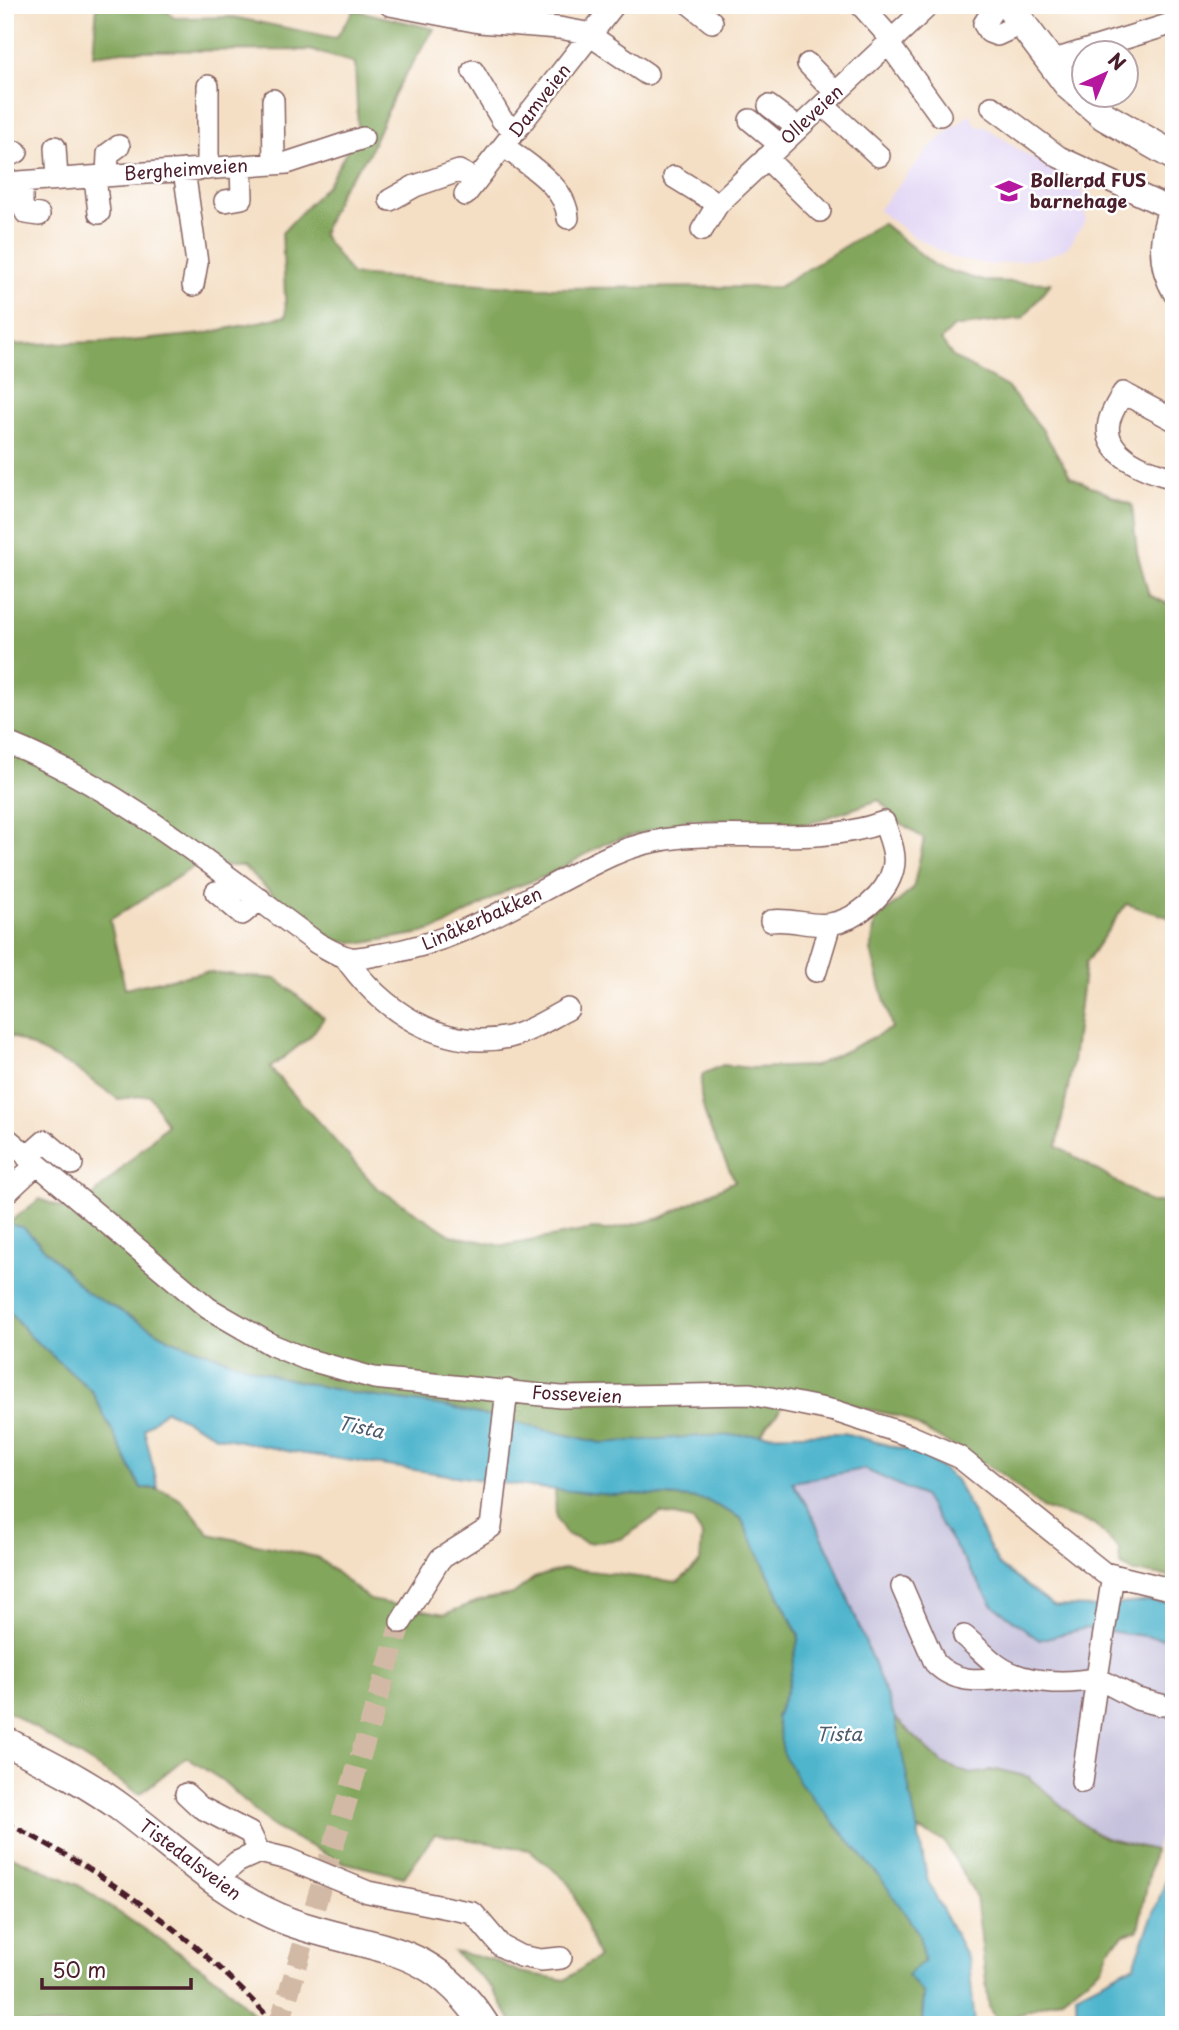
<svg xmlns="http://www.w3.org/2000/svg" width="1179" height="2030" viewBox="0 0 1179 2030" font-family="'Playpen Sans',sans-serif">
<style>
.built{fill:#e1d4f4}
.industrial{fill:#c5c0db}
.forest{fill:#82a65b;stroke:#666243;stroke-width:2;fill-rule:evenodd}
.water{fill:#4fb5cd;stroke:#4c6a7c;stroke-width:2}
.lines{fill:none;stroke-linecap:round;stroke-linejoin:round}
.minor-tunnel{stroke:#d2b9a5;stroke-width:21;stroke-dasharray:21 10;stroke-linecap:butt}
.minor-casing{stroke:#866261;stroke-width:24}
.major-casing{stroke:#866261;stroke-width:31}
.minor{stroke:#fff;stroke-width:21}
.major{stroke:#fff;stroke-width:28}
.rail{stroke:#4a1f2b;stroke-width:5;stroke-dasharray:10 5;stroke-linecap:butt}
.labels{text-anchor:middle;stroke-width:5;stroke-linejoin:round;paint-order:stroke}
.street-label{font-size:18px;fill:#4a1f2b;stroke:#fff}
.poi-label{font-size:18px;font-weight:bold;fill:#4a1f2b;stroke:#fff;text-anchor:start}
.water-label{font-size:19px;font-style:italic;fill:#4c5b6c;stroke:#fff}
</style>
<rect width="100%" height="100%" fill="#fff"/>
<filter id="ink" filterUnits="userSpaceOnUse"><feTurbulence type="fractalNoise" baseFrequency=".0143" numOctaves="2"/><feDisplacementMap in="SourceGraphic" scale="14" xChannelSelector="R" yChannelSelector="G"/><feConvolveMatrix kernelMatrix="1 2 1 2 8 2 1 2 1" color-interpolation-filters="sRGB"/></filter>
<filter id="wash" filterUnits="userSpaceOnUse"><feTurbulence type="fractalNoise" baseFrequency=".00686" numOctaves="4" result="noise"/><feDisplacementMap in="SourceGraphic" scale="28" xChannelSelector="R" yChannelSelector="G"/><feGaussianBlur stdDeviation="1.57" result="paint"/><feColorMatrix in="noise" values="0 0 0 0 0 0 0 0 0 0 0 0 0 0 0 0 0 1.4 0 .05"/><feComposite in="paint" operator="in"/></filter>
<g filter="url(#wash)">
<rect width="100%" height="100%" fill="#f4dfc4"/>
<!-- built -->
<path class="built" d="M970 114 976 126H984L1027 155 1074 182 1083 191 1086 220 1067 248 1045 257 992 265 954 258 913 236 878 210 932 145Z"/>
<!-- industrial -->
<path class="industrial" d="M864 1469 923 1496 992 1604 1039 1640 1086 1628 1174 1640V1805L1154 1850 1105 1838 1086 1827 1057 1801 1000 1770 970 1774 942 1763 895 1718 833 1560 808 1507 791 1482Z"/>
<!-- forest -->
<path class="forest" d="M97 5H161L174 18 233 17 336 38 354 10 434 29 398 87 368 155 341 189 322 234 352 275 538 288 779 287 882 223 937 267 983 281 1051 283 1023 318 954 327 941 340 953 357 1007 387 1042 429 1071 477 1132 505 1137 552 1149 595 1174 607V919L1126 904 1085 964 1073 1061 1057 1146 1150 1202H1174V1577L1134 1572 1120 1565 1119 1549 1094 1524 1042 1508 1001 1473 901 1417 826 1399 789 1398 750 1448 646 1442 601 1443 444 1406 355 1394 275 1376 172 1340 85 1292 24 1228 7 1224 40 1199 75 1213 167 1125 150 1095 118 1099 76 1069 5 1033V345L130 341 203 334 286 316 282 233 328 184 358 131 355 63 310 50 123 51 93 55ZM879 800 898 821 924 839 913 889 875 921 871 951 892 1028 815 1066 751 1068 723 1065 703 1074C692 1104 722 1153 735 1181L661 1218 609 1230 593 1229 503 1246 451 1235 376 1187 270 1068 310 1037 324 1018 277 979 206 972 125 988 110 920 195 866H243L279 900 337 941 364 943 422 933 442 927 510 889 549 875 606 843 690 819 805 825Z
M5 1306 30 1336 92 1391 141 1488C178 1488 188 1506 209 1534L317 1557 370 1600 445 1614 481 1600 513 1594 534 1578 566 1568 678 1582 700 1562 702 1535 692 1520 661 1513 621 1539 587 1543 566 1534 556 1519 555 1489 612 1495 641 1494 690 1498 706 1500 741 1518 799 1637 787 1690 776 1717 919 1934 924 1961 922 2025H514L493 1989 454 1952 491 1959 519 1972 565 1980 598 1957 570 1884 530 1850 435 1834 404 1877 339 1861 273 1827 223 1781 186 1757 140 1794 5 1709Z
M895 1718 942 1763 970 1774 1000 1770 1029 1777 1086 1827 1105 1838 1154 1850 1138 1930 1124 1934 1109 1949 1102 1967 1062 1998 999 2022 989 2007 976 1896 944 1841 914 1828Z
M5 1853 78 1885 219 1980 265 2025H5Z"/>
<!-- water -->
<path class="water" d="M5 1223 24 1228 86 1292 172 1340 275 1376 355 1394 444 1406 601 1443 704 1436 844 1433 924 1455 956 1480 998 1564 1053 1606 1095 1607 1149 1601 1174 1603V1640L1086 1628 1039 1640 992 1604 923 1496 864 1469 792 1482 808 1507 833 1560 895 1718 928 1882 969 1961 975 2025H922L924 1994 907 1975 924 1961 919 1934 880 1877 801 1784 784 1756 776 1717 787 1690 799 1636 741 1518 706 1500 690 1498 641 1494 612 1495 538 1488 292 1452 216 1436 166 1410 144 1429 158 1488H141L92 1391 30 1336 5 1306Z
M1174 1818V2025H1077L1076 1994 1134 1965 1171 1867Z"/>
</g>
<g filter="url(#ink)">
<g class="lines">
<!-- minor-tunnel -->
<path class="minor-tunnel" d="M279 2025 401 1622"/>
<defs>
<path id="minor" d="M390 5 479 22 559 28 592 34
M691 5 712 22
M861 5 892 40
M996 5 984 24 989 32 997 35 1021 24
M591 36 647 74
M888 43 940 115
M1048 62 1174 23
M808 64 836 93
M473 71 502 120 516 131
M273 100 274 164
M823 105 879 156
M769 106 798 128
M992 107 1059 157 1169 208
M750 120 780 145
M504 146C527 165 566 185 568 218
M55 147 57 179
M5 157 17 152
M766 158 820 211
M208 169V86
M184 170 197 263 193 285
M107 176 108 154 119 146
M95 177 99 213
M674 177 718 204
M22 182V205L26 213 39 215
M5 183 287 163 363 138
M1174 194C1161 229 1154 260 1174 293
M465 195 614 5
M390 200 415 186 459 171 476 180
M225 201 242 198 241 166
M702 230 718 204 929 5
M1174 420 1123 393C1118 402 1111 412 1109 422 1102 456 1149 472 1174 478
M5 742C122 789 216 869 317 943 328 949 338 956 351 958 361 959 373 955 383 954 468 941 535 890 612 855 699 815 796 854 884 822 889 837 897 854 893 869 887 895 856 920 830 924 810 927 791 918 771 921
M216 892 242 914 260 899
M344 956C380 1009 442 1052 509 1037 530 1032 550 1018 568 1009
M816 971 830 924
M5 1137 208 1308 272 1345 306 1359 374 1378 561 1397 750 1394 835 1411 908 1435 959 1457 1104 1573 1174 1590
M27 1157 45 1141 72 1164
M5 1194 36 1165
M902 1587 935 1663C959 1687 987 1679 1017 1677
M401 1622 440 1559 491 1527 507 1390
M964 1636C975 1645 985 1656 997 1665 1023 1684 1067 1685 1097 1678L1113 1575
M1082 1782 1097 1678 1137 1699 1161 1705
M186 1794 200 1807 250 1833 259 1852
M214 1882 237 1862 259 1852 288 1859 368 1892 473 1913 501 1946 520 1956 541 1960 561 1958"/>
<path id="major" d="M1008 5 1069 86 1104 116 1174 156
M5 1741C46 1762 87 1782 124 1810 178 1851 226 1898 290 1922 374 1952 430 1940 485 2025"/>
</defs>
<!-- minor casing -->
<use href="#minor" class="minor-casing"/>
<!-- major casing -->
<use href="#major" class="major-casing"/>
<!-- minor -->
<use href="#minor" class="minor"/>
<!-- major -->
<use href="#major" class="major"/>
<!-- rail -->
<path class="rail" d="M5 1822C113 1877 193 1935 276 2025"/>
</g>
</g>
<!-- icons -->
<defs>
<symbol id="school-bare" viewBox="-9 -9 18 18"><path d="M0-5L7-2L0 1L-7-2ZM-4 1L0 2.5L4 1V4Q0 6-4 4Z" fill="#b5179e" stroke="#fff" stroke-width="2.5" paint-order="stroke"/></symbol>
</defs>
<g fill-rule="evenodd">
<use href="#school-bare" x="990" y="172" width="38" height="38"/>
</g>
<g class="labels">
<!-- street labels -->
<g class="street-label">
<text transform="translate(540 101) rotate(-52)" y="6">Damveien</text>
<text transform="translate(812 115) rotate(-43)" y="6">Olleveien</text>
<text transform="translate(186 170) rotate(-4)" y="6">Bergheimveien</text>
<text transform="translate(482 919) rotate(-24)" y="6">Linåkerbakken</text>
<text transform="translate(577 1395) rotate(3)" y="6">Fosseveien</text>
<text transform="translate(190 1860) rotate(37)" y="6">Tistedalsveien</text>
</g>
<!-- poi labels -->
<g class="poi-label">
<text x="1030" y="187">Bollerød FUS<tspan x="1030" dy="21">barnehage</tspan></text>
</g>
<!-- water labels -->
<g class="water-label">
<text transform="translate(361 1427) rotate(12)" y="7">Tista</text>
<text x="839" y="1741">Tista</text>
</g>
</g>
<!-- margin -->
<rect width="1179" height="2030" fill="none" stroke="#fff" stroke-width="28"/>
<!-- north arrow -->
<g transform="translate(1105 74) rotate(44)"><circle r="33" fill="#ffffff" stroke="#b7a5aa" stroke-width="2"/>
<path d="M0-5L12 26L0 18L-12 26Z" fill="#b5179e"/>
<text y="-10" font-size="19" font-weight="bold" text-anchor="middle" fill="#4a1f2b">N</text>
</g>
<!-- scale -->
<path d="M42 1978v10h149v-10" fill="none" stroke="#4a1f2b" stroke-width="3.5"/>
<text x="52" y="1978" font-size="21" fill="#4a1f2b" stroke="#ffffff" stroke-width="5" paint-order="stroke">50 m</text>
</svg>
